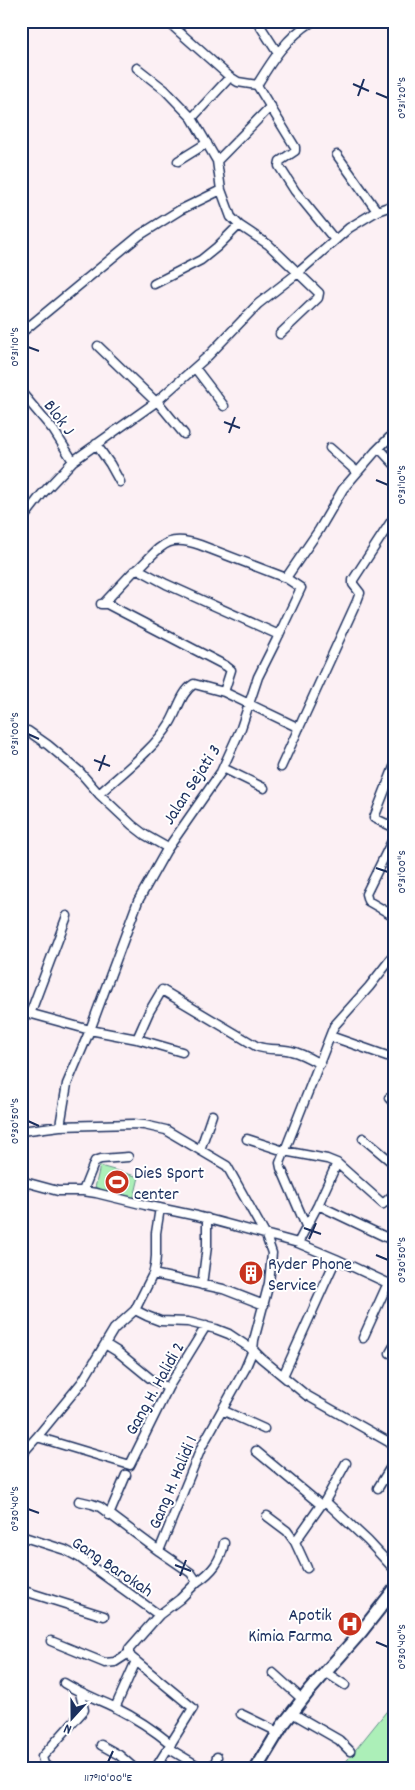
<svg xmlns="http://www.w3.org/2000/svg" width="415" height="1790" viewBox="0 0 415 1790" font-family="Dekko,sans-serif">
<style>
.green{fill:#acefb8;stroke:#648f8b}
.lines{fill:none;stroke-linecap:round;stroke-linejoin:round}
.minor-casing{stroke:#1b2f5e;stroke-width:11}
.secondary-casing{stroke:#1b2f5e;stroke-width:15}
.minor{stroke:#fff;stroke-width:8}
.secondary{stroke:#fff;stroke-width:11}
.ticks{fill:none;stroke:#1b2f5e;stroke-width:2}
.labels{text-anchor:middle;stroke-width:4;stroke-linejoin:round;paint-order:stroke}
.street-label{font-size:18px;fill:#1b2f5e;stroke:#fff}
.poi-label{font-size:18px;fill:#1b2f5e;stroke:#fff;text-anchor:start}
.neatline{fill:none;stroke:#1b2f5e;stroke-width:2}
.ticks-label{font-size:12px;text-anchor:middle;fill:#1b2f5e}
</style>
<rect width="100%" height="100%" fill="#fcf0f4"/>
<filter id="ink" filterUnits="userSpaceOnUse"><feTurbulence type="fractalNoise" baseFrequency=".02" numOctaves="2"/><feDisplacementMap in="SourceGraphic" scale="10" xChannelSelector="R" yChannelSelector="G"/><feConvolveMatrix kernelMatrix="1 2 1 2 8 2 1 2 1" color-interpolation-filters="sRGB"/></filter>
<g filter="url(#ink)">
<!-- green -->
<path class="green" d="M100 1166 139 1177 134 1198 95 1188Z
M394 1702V1769H340Z"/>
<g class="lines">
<defs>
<path id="minor" d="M167 21 230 77 238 82 257 85
M257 21 277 52
M137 68 165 90 192 118 217 161 221 190 231 217 239 225 269 245 319 293 318 298 280 334
M257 85 295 147V151L280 161 279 166 295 191 335 240
M257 85C273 59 286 38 313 21
M192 118 230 77
M337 155 377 211
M178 161 207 143
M217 161 271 106
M154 284 201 260 217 247 239 225
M21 333 140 235 180 210 221 190
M98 346 156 402
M393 359 394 358
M195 368 224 406
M21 392 54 431 73 461
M157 401 184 434
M96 444 110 464 120 482
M330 448 357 472
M379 448 394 464
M21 521 42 494 73 461 156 402 208 356 258 304 299 272 349 228 377 211 394 205
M138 569C161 547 166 533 200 545L286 578
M104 603 134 571 138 569 166 584 279 635
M101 604H107L226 666 231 670 224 692
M21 731H28L48 745 79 771 99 794 132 825 145 835 168 848
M281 767 357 601 360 593 353 584V580L394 517
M394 767 374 818 393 827 394 834
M223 768 264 788
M99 794C121 774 155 748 170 723 178 710 181 692 194 684L224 692 299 728
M394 837 366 894 368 901 394 916
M21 1011 90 1030 137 1039 182 1052
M30 1014 67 916
M330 1036 387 1056
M137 1039 149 1012 162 990 256 1046C268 1051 279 1048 291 1051 301 1053 311 1059 320 1064
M389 1098 394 1103
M60 1126 67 1084 90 1030 138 901 166 851 221 772 241 728 258 677 276 641 301 588 286 578 319 530 343 489 375 452 394 433
M21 1131 60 1126 133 1124 144 1125 166 1130 227 1166 266 1236 272 1253 269 1283 254 1340 253 1350 245 1369 202 1446 159 1551 191 1573 197 1582 180 1599 159 1615 129 1649V1653L131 1657 193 1708 155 1769
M363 1138 394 1164
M247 1139 284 1151 327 1159 337 1163 383 1204 394 1194
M200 1150 212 1115
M21 1181 58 1191H83L96 1193 145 1205 197 1216 298 1243 336 1259 394 1286
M83 1191 95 1161 101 1159 128 1157
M318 1205 394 1241
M306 1226 281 1168 280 1163 334 1026 369 987 394 955
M298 1243 318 1205 337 1163
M153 1274 223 1289 264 1305
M202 1285 207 1246V1218
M135 1310 147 1316 160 1321 188 1322 216 1329 229 1334 253 1350 261 1358 306 1395 394 1445
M363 1338 388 1283
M105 1344 118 1352 151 1379 168 1388
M390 1353 394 1346
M283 1376 336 1259
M222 1410 264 1429
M37 1437 82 1382 114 1329 135 1310 153 1274 155 1266 156 1256V1233L160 1208
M256 1451 321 1505
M21 1455 37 1437 130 1465 168 1388 206 1326
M378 1488 394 1462
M79 1501 92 1504 100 1507 159 1551
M325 1501 368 1541 394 1569
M109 1515 126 1475
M267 1516 287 1531 295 1542 321 1505 325 1501 346 1463
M21 1536 65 1550 80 1558 159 1615
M295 1542 307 1568
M197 1582C212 1572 221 1561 224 1543
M21 1590 104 1616
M51 1641 105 1663 115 1662 129 1653
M325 1672 345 1685
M273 1673 302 1699
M64 1683C80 1693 97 1699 114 1707 134 1717 154 1730 171 1744
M115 1708 136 1661
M292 1713 339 1740 350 1751
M241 1714 278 1732
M101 1745 119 1755 135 1769
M168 1748 203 1769
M50 1769 44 1764 42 1757 84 1710 80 1693
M213 1769 217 1757"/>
<path id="secondary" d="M391 21 394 24
M256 1769 282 1726 309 1691 361 1632 394 1590"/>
</defs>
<!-- minor casing -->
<use href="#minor" class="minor-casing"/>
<!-- secondary casing -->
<use href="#secondary" class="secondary-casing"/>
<!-- minor -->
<use href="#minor" class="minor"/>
<!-- secondary -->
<use href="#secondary" class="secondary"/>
</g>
</g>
<!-- ticks -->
<path class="ticks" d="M353 84 369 91M376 93 388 98M358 96 364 79M28 347 39 351M224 422 240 428M229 433 235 417M376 480 388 485M28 734 39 739M94 760 110 766M99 771 105 755M376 868 388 872M28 1121 39 1126M304 1228 321 1234M309 1239 316 1223M376 1255 388 1260M28 1509 39 1513M175 1565 191 1571M180 1576 186 1560M376 1642 388 1647M108 1762 113 1751"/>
<!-- icons -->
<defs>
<symbol id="stadium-disc" viewBox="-11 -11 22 22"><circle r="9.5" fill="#c8321e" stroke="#fff"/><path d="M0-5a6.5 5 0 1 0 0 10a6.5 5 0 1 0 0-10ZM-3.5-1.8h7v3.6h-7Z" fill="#fff"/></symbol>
<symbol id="building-disc" viewBox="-11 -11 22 22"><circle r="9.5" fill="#c8321e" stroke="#fff"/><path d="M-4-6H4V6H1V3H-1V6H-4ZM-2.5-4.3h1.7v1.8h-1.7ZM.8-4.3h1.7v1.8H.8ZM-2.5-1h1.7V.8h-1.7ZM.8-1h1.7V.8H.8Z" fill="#fff"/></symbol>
<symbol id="hospital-disc" viewBox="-11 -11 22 22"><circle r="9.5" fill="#c8321e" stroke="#fff"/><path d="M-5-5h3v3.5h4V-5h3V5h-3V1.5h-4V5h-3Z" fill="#fff"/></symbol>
</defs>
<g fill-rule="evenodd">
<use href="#stadium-disc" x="103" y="1168" width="28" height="28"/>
<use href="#building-disc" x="237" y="1259" width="28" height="28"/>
<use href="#hospital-disc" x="336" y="1610" width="28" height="28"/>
</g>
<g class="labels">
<!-- street labels -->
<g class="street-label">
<text transform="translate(60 417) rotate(53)" y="6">Blok J</text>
<text transform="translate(191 784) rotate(-57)" y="6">Jalan Sejati 3</text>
<text transform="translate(154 1388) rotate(-61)" y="6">Gang H. Halidi 2</text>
<text transform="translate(172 1482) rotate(-67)" y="6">Gang H. Halidi 1</text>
<text transform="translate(113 1566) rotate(34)" y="6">Gang Barokah</text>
</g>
<!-- poi labels -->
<g class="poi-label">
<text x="134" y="1178">DieS Sport<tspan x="134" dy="21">center</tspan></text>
<text x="268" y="1269">Ryder Phone<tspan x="268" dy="21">Service</tspan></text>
<text x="332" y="1620" text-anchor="end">Apotik<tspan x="332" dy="21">Kimia Farma</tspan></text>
</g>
</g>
<!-- margin -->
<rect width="415" height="1790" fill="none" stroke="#fff" stroke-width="55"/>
<!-- north arrow -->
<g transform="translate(72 1718) rotate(201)" stroke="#ffffff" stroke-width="4" paint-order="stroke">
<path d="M0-4L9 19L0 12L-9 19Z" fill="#1b2f5e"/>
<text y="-8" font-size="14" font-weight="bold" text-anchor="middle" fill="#1b2f5e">N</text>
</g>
<rect x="28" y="28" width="360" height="1734" class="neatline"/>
<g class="ticks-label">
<text transform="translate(401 98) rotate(-90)" y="4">0°31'20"S</text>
<text transform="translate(14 347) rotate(-90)" y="4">0°31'10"S</text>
<text transform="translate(401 485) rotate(-90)" y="4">0°31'10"S</text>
<text transform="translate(14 734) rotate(-90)" y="4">0°31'00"S</text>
<text transform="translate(401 872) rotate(-90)" y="4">0°31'00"S</text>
<text transform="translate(14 1121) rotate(-90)" y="4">0°30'50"S</text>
<text transform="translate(401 1260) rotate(-90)" y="4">0°30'50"S</text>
<text transform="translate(14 1509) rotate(-90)" y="4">0°30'40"S</text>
<text transform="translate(401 1647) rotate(-90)" y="4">0°30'40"S</text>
<text x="108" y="1781">117°10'00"E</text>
</g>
</svg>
